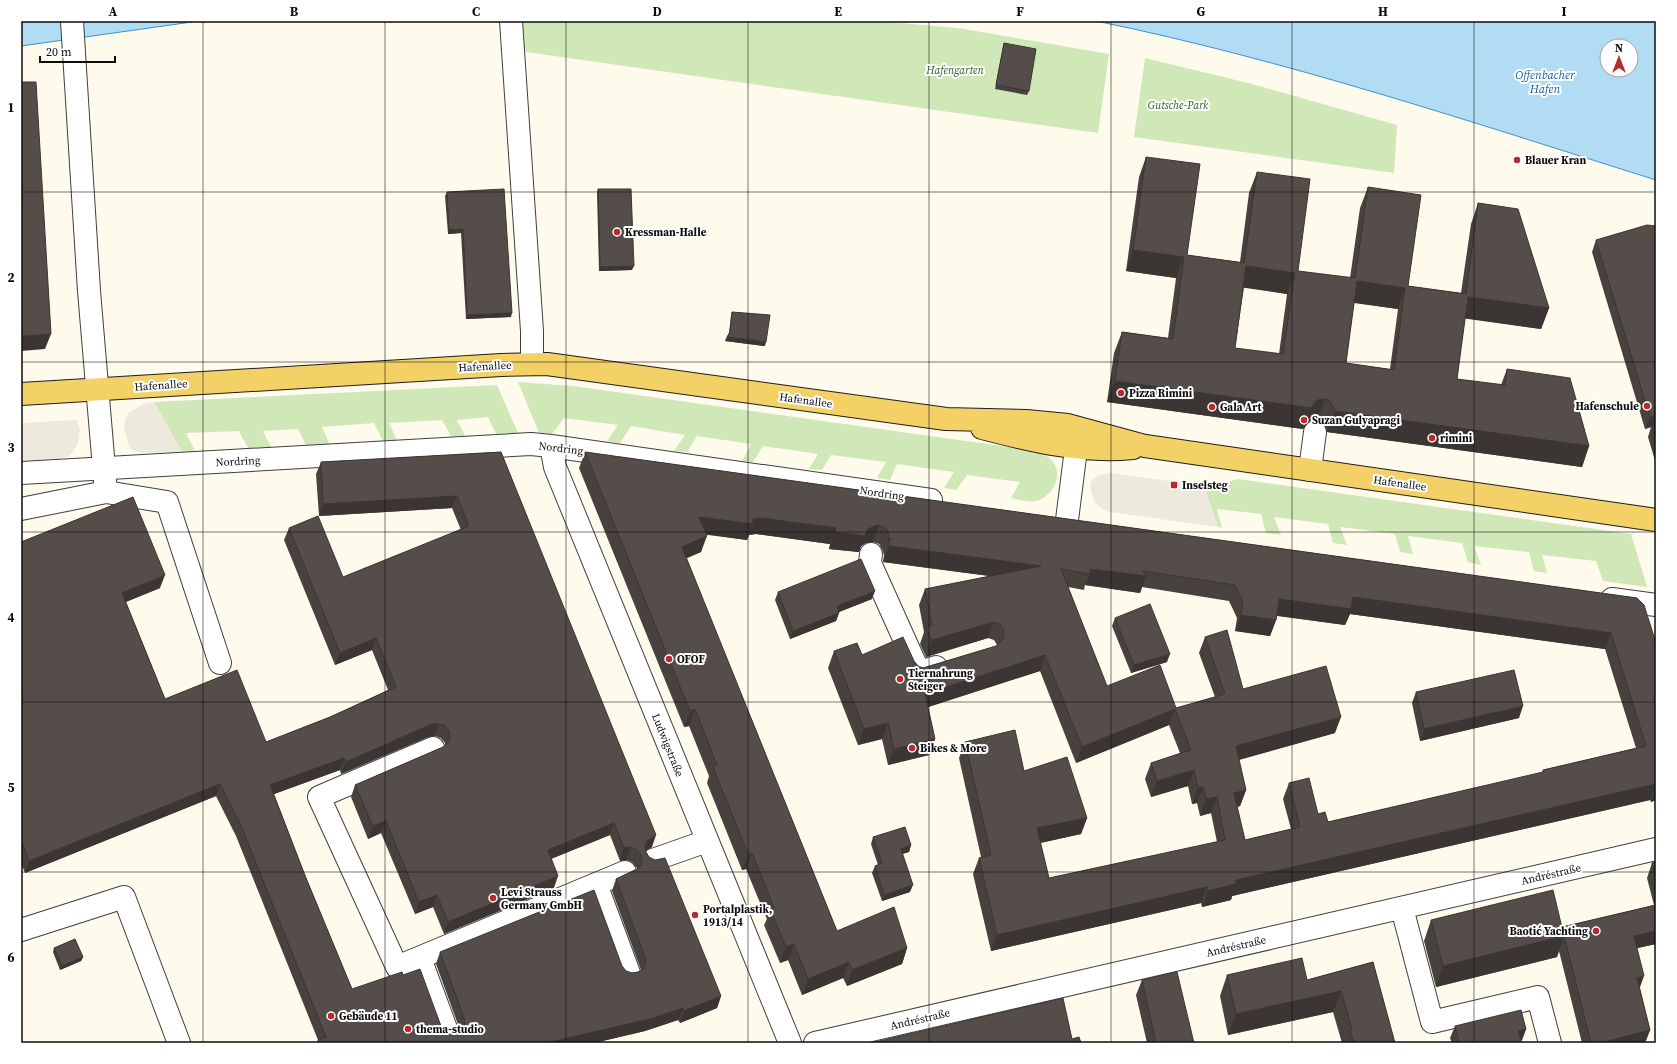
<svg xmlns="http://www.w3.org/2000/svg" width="1677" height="1064" viewBox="0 0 1677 1064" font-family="'Source Serif 4',serif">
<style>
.green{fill:#d0e7b7}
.plaza{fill:#ede9dc}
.water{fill:#b2dcf4;stroke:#3c91c9;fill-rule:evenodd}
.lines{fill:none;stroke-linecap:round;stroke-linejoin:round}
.minor-casing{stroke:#3f3f3f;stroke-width:24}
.major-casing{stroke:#1d1d1d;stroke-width:24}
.minor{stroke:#fff;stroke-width:22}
.major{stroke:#f4d166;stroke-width:22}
.wall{fill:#48423f;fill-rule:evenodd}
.shaded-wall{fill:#3b3633}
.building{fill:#544d49;stroke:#3b3633;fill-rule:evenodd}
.grid{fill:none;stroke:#0c0c0c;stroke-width:1;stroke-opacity:0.55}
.poi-dot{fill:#b82930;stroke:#fff;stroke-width:1.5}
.labels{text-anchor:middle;stroke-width:4;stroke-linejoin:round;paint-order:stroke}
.park-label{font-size:11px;font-style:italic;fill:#2d621f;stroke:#fff}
.poi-label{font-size:11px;font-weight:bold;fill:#0c0c0c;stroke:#fff;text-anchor:start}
.street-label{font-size:11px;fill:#0c0c0c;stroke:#fff}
.water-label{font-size:12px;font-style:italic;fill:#1a639a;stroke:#fff}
.neatline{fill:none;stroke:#0c0c0c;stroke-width:1.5}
.grid-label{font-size:13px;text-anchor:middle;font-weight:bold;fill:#0c0c0c}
</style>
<rect width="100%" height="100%" fill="#fefbec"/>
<!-- green -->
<path class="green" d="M520 21H876L958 28 1109 54 1098 133 526 52 519 28Z
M1145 58 1252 84 1397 125 1394 173 1134 137Z
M518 382 573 386 1031 450C1038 452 1048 455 1053 462 1064 476 1052 497 1036 501 1028 503 1018 499 1011 498L1020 482 967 475 956 490 944 488 954 472 897 464 890 480 877 478 886 462 831 455 822 470 809 469 818 454 763 446 753 462 742 461 751 444 697 436 687 452 674 451 685 435 631 426 620 443 607 441 618 425 564 418 552 434 539 433Z
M497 385 518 433 496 434 488 417 457 420 465 436H451L442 420 389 423 397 440 383 441 374 423 322 427 330 445H306L298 429 263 431 271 447 248 448 239 431 186 433 195 451 182 452 154 402Z
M1238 479 1631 534 1647 587 1603 581 1596 561 1542 555 1547 573 1534 571 1529 552 1474 546 1481 565 1468 562 1462 543 1408 536 1413 554 1400 552 1395 534 1340 527 1347 545 1333 543 1328 524 1274 517 1281 535 1266 533 1261 514 1217 509 1222 528 1218 527 1204 486H1215Z"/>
<!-- plaza -->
<path class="plaza" d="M154 402 182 452 140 453 134 451 129 446 124 428 125 420 128 413 146 403Z
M76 420 80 429 78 443 73 452 67 457 59 459 21 461V423Z
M1112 473 1204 486 1218 527 1109 512 1101 508 1094 501 1090 486 1092 480 1098 475Z"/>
<!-- water -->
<path class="water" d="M21 21H199L21 46Z
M1096 21H1656V180C1471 122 1287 60 1096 21ZM1607 46H1631V70H1607Z"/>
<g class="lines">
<defs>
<path id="minor" d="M72 21 89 291 106 492
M511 21 532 331V363
M551 446 555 467 790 1043
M1310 470 1315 432
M21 473 531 444 551 446 931 500
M21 509 106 492 167 502 220 663
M1067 520 1076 449
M871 554 870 563 919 672 936 667
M1612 599 1656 605
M433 748 319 797 397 967 625 872
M653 860 707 841
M596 884 629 973
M1402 908 1432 1022 1538 997 1550 1043
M21 930 124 897 179 1043
M420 958 448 1034
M815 1043 1656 849"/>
<path id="major" d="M21 394 501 365 547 364 946 419 1026 421 1068 425 1145 446 1656 520
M982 428C1032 441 1080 453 1133 448"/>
</defs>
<!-- minor casing -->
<use href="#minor" class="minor-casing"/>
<!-- major casing -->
<use href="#major" class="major-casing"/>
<!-- minor -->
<use href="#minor" class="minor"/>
<!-- major -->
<use href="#major" class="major"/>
</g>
<!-- wall -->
<path class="wall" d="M1004 43 1029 91 1027 95 995 89 1003 47Z
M1146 157 1187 255 1240 262 1249 193 1257 172 1298 271 1350 278 1360 208 1368 187 1408 286 1461 293 1471 224 1478 203 1549 308 1541 329 1465 318 1457 379 1501 385 1507 369 1589 446 1582 467 1327 432 1323 422 1317 420 1310 421 1303 429 1107 402 1114 353 1122 332 1168 338 1176 278 1126 271 1139 177ZM1244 287 1287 294 1279 354 1235 348ZM1354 303 1398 309 1390 369 1346 363Z
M598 189 632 270 599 271 597 193Z
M447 192 511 317 466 319 461 233 448 234 445 196Z
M1596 240 1655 426H1656V464L1648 437 1651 427 1645 429 1592 252Z
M732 312 765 346 725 341 729 333 731 316Z
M501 452 652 847 646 851V852L721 996 717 1008 680 1023 678 1020 645 1031 594 1043H317L318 1040 236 836 216 796 25 873 21 863V542L160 588 126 602 165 699 266 742 330 717 388 690 372 650 335 665 284 540 289 528 343 577 461 530 452 508 319 516 316 474 321 462ZM435 736 441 738 445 743V745L443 747 355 785 351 797 368 839 381 833 415 914 433 907 444 934 554 888 551 859 610 835 620 861 626 860 632 862 637 868V869L616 879 612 891 641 970 638 972 632 973 626 971 622 966 440 952 436 964 460 1030V1031L457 1033 451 1034 445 1032 403 975 352 989 306 878 274 794 340 770 341 774 428 737Z
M585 452 1637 598 1656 643V800L1651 802 1650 800 1232 896 1231 900 1202 907 1201 903 991 951 973 874 979 858 981 857 959 758 965 742 1024 771 1087 818 1081 834 1040 843 1049 878 1217 842 1211 813 1200 816 1197 803 1192 804 1188 786 1151 797 1145 779 1151 763 1180 753 1169 725 1076 763 1040 671 928 707 935 739 929 755 888 765 882 739 858 745 828 668 834 651 914 661 918 666 923 668 996 646 997 645 994 640 988 638 926 657 920 644 924 632 919 605 925 589 990 576 883 562 884 555 882 549 879 544 873 542 866 543 861 546 859 552 829 549 830 544 756 534 749 535 747 540 706 534 701 552 686 558 837 931 907 948 902 964 847 986 843 978 802 995 788 960 780 963 764 925 767 919 758 898 746 869 742 870 707 783 709 776 689 726 684 727 579 468ZM1085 585 1140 593 1142 587 1229 601 1237 618 1235 631 1270 636 1276 620 1277 616 1345 625 1350 614 1605 649 1636 748 1543 770 1542 773 1328 822 1318 814 1289 783 1283 799 1291 829 1245 840 1237 807 1240 806 1246 790 1239 760 1335 733 1243 689 1205 637 1199 653 1215 697 1176 708 1107 686 1068 587 1084 590Z
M778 592 872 599 839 612V613L836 621 790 639 775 600Z
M1115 618 1167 662 1131 673 1112 626Z
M1416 692 1519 718 1420 741 1412 703Z
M873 837 911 845 909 852 902 854 910 892 882 901 872 873 875 866 878 865 871 844Z
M1656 862V944L1637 948 1640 989 1650 1030 1645 1043H1582L1559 951 1557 957 1436 987 1424 941 1431 920 1562 927 1654 905 1647 878 1652 863Z
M54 948 83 957 81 961 60 970 53 952Z
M1373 962 1395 1043H1342L1333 1012 1228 1035 1220 996 1227 975 1307 980Z
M1142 980 1194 1043H1147L1136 995Z
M1455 1026 1526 1029 1522 1040H1521L1522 1043H1452L1450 1038Z"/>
<!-- shaded-wall -->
<path class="shaded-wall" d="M463 229 461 233 448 234 449 230Z
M1133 250 1184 257 1176 278 1126 271Z
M634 266 632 270 599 271 600 267Z
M1246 266 1295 273 1287 294 1239 287Z
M1357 281 1405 288 1398 309 1350 302Z
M1468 297 1549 308 1541 329 1461 318Z
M512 313 511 317 466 319 467 315Z
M51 334 45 349 21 351V336Z
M727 337 766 342 765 346 725 341Z
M1115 381 1317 400 1325 399 1317 420 1310 421 1303 429 1107 402Z
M1335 411 1589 446 1582 467 1327 432Z
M1656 415V426L1652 427V425L1651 427 1645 429 1650 417Z
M457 496 452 508 319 516 323 504Z
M699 517 761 518 836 528 830 544 756 534 749 535 747 540 693 533Z
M879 525 873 542 866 543 861 546 859 552 829 549 835 532 867 530 872 527Z
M707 536 701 552 676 563 682 547Z
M889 539 1041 566 1035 582 883 562 889 546V540L883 555Z
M1090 569 1146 576 1140 593 1085 585 1090 574Z
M165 575 160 588 118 605 122 593Z
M875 591 872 599 834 614 837 606Z
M1353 597 1611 633 1605 649 1350 614 1345 625 1273 615 1279 599Z
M839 613 836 621 790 639 793 631Z
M1241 615 1276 620 1270 636 1235 631Z
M994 622 988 638 926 657 932 640Z
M376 638 372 650 335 665 340 653Z
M1170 654 1167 662 1131 673 1134 665Z
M1045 655 1040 671 919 710 925 694Z
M1523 706 1519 718 1420 741 1424 729Z
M695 709 689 726 684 727 690 711Z
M1175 709 1169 725 1076 763 1082 747Z
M1341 717 1335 733 1230 762 1236 746Z
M888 723 882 739 858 745 864 729Z
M432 724H439L435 736 428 737 341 774 346 762Z
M935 739 929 755 888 765 894 749Z
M344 758 340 770 266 797 270 785Z
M1194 770 1188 786 1151 797 1157 781Z
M1656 783 1650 800 1232 896 1231 900 1202 907 1208 891 1236 880Z
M220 784 216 796 25 873 29 861Z
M1203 787 1197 803 1192 804 1198 788Z
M1656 787V800L1651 802Z
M1246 790 1240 806 1228 809 1234 793Z
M1217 797 1211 813 1200 816 1206 799Z
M1087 818 1081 834 1031 845 1037 828Z
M386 821 381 833 368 839 373 826Z
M614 823 610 835 543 862 548 850Z
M656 835 652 847 643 852 641 858 648 840Z
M911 845 909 852 898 855 901 849Z
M631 847 626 860 620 861 624 848Z
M752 853 746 869 742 870 748 854Z
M558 876 554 888 444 934 448 922Z
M913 885 910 892 882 901 884 895Z
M1207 887 1201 903 991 951 997 935Z
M437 895 433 907 415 914 419 902Z
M1656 931V944L1629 950 1634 936Z
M1564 936 1557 957 1436 987 1443 966Z
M794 944 788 960 780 963 786 947Z
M907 948 902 964 847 986 852 970Z
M83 957 81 961 60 970 62 966Z
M849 962 843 978 802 995 808 979Z
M1644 976 1639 990 1637 978Z
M1341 991 1333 1012 1228 1035 1236 1014Z
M721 996 717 1008 680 1023 684 1011Z
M683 1008 678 1020 645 1031 594 1043H546Z
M1526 1029 1522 1040 1514 1042 1518 1031Z
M1650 1030 1645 1043H1600Z"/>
<!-- building -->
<path class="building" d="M1004 43 1036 49 1029 91 996 85Z
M21 82H36L51 334 21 336Z
M1146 157 1200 164 1187 255 1244 263 1257 172 1310 179 1298 271 1355 278 1368 187 1421 195 1408 286 1466 294 1478 203 1518 209 1549 308 1468 297 1457 379 1505 385 1507 369 1570 378 1589 446 1335 411 1330 401 1325 399 1317 400 1311 408 1115 381 1122 332 1173 339 1184 257 1133 250ZM1246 266 1295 273 1283 354 1235 348ZM1357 281 1405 288 1394 370 1346 363Z
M504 189 512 313 467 315 463 229 449 230 447 192Z
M598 189H631L634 266 600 267Z
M1647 225 1656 226V415L1650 417 1596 240Z
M732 312 770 315 766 342 727 337 730 332Z
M1652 425 1656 426V439Z
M501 452 656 835 648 840 645 846 646 852 649 857 655 860 665 858 721 996 684 1011 683 1008 650 1019 546 1043H319L318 1040 326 1037 240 823 220 784 29 861 21 840V542L133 497 165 575 122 593 165 699 237 670 266 742 330 717 396 687 376 638 340 653 289 528 318 516 343 577 469 526 457 496 323 504 321 462ZM432 724H439L445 726 449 731 450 738 448 743 443 747 355 785 373 826 386 821 419 902 437 895 448 922 558 876 548 850 614 823 624 848 631 847 637 850 641 855 642 862 639 868 616 879 645 957 646 963 643 969 638 972 632 973 626 971 622 966 594 890 440 952 464 1018 465 1024 462 1030 457 1033 451 1034 445 1032 441 1026 420 969 403 975 402 972 352 989 306 878 270 785 344 758 346 762Z
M585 452 1637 598 1644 605 1656 643V784L1236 880V884L1208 891 1207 887 997 935 979 858 991 855 965 742 1015 730 1024 771 1067 757 1087 818 1037 828 1049 878 1225 840 1217 797 1206 799 1203 787 1198 788 1194 770 1157 781 1151 763 1191 750 1175 709 1082 747 1045 655 925 694 935 739 894 749 888 723 864 729 834 651 857 643 862 655 903 637 914 661 918 666 923 668 996 646 1001 642 1004 637V630L1000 624 994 622 932 640 926 628 932 625 925 589 1041 566 889 546V540L892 539H889L888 532 885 528 879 525 872 527 867 530 865 536 835 532 836 528 761 518 753 519V524L699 517 707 536 682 547 837 931 894 907 907 948 852 970 849 962 808 979 794 944 786 947 770 909 774 908 764 882 752 853 748 854 713 767 717 765 695 709 690 711ZM1061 569 1090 574V569L1146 576 1143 571 1235 585 1243 602 1241 615 1276 620 1279 599 1351 609 1353 597 1611 633 1646 746 1543 770V772L1328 822 1325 812 1318 814 1309 778 1289 783 1300 827 1245 840 1234 793 1246 790 1236 746 1341 717 1326 666 1243 689 1227 630 1205 637 1225 694 1176 708 1160 665 1107 686Z
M861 559 875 591 837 606 839 613 793 631 778 592Z
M1150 604 1170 654 1134 665 1115 618Z
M1514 670 1523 706 1424 729 1416 692Z
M905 827 911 845 901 849 913 885 884 895 875 866 882 863 873 837Z
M1656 862V879L1652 863Z
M1553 890 1564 936 1443 966 1431 920Z
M1656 905V931L1634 936 1644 976 1637 978 1650 1030 1600 1043H1591L1562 927Z
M75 939 83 957 62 966 54 948Z
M1302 958 1307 980 1373 962 1395 1043H1354L1350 1030 1352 1029 1341 991 1236 1014 1227 975Z
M1177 972 1194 1043H1156L1142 980Z
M1063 998 1072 1039 1079 1037 1081 1043H871Z
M1521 1010 1526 1029 1518 1031 1522 1043H1459L1455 1026Z"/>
<!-- grid -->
<path class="grid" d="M203 21V1043M385 21V1043M566 21V1043M748 21V1043M929 21V1043M1111 21V1043M1292 21V1043M1474 21V1043M21 192H1656M21 362H1656M21 532H1656M21 702H1656M21 872H1656"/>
<!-- markers -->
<g class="poi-dot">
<circle cx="1517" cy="160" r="4"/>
<circle cx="617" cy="232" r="4"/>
<circle cx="1121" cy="393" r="4"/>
<circle cx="1647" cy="406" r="4"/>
<circle cx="1212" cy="407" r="4"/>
<circle cx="1304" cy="420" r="4"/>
<circle cx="1432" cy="438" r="4"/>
<rect x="1170" y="481" width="8" height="8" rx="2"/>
<circle cx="669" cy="659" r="4"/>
<circle cx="900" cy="679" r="4"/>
<circle cx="912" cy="748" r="4"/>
<circle cx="493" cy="898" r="4"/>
<circle cx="695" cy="915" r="4"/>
<circle cx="1596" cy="931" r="4"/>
<circle cx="331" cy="1016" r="4"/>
<circle cx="408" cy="1029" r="4"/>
</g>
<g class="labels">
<!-- park labels -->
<g class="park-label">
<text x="955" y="74">Hafengarten</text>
<text x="1178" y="109">Gutsche-Park</text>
</g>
<!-- poi labels -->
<g class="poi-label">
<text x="1525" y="164">Blauer Kran</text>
<text x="625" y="236">Kressman-Halle</text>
<text x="1129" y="397">Pizza Rimini</text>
<text x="1639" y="410" text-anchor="end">Hafenschule</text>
<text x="1220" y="411">Gala Art</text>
<text x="1312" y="424">Suzan Gulyapragi</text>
<text x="1440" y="442">rimini</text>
<text x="1182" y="489">Inselsteg</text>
<text x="677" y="663">OFOF</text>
<text x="908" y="677">Tiernahrung<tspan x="908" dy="13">Steiger</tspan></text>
<text x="920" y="752">Bikes &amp; More</text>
<text x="501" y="896">Levi Strauss<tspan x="501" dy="13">Germany GmbH</tspan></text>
<text x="703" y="913">Portalplastik,<tspan x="703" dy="13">1913/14</tspan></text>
<text x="1588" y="935" text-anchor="end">Baotić Yachting</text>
<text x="339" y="1020">Gebäude 11</text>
<text x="416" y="1033">thema-studio</text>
</g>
<!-- street labels -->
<g class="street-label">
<text transform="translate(485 366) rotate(-3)" y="4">Hafenallee</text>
<text transform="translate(161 385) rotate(-4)" y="4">Hafenallee</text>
<text transform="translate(806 400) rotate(8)" y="4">Hafenallee</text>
<text transform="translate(561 448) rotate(7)" y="4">Nordring</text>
<text transform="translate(238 461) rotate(-3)" y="4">Nordring</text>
<text transform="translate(1400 483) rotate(8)" y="4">Hafenallee</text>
<text transform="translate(882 493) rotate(8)" y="4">Nordring</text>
<text transform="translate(668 745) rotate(68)" y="4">Ludwigstraße</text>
<text transform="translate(1551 874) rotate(-13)" y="4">Andréstraße</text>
<text transform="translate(1236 946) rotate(-13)" y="4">Andréstraße</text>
<text transform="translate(920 1019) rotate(-13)" y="4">Andréstraße</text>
</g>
<!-- water labels -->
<g class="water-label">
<text x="1545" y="79">Offenbacher<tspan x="1545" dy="14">Hafen</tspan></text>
</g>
</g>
<!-- border -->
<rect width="1677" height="1064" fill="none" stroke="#ffffff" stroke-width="44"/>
<!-- north arrow -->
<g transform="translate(1619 58)"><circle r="19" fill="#ffffff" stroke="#9e9e9e"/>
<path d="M0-3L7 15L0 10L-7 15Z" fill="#b82930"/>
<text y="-6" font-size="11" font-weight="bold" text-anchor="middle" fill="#0c0c0c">N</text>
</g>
<!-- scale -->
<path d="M40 56v6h75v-6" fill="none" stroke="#0c0c0c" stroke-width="2"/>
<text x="46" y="56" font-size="12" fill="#0c0c0c" stroke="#ffffff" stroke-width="3" paint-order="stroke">20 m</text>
<rect x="22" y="22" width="1633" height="1020" class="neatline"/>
<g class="grid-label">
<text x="113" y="16">A</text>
<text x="294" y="16">B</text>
<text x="476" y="16">C</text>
<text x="657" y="16">D</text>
<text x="838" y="16">E</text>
<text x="1020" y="16">F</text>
<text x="1201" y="16">G</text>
<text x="1383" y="16">H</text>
<text x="1564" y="16">I</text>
<text x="11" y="112">1</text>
<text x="11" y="282">2</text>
<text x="11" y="452">3</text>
<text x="11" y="622">4</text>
<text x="11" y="792">5</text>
<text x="11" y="962">6</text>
</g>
</svg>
